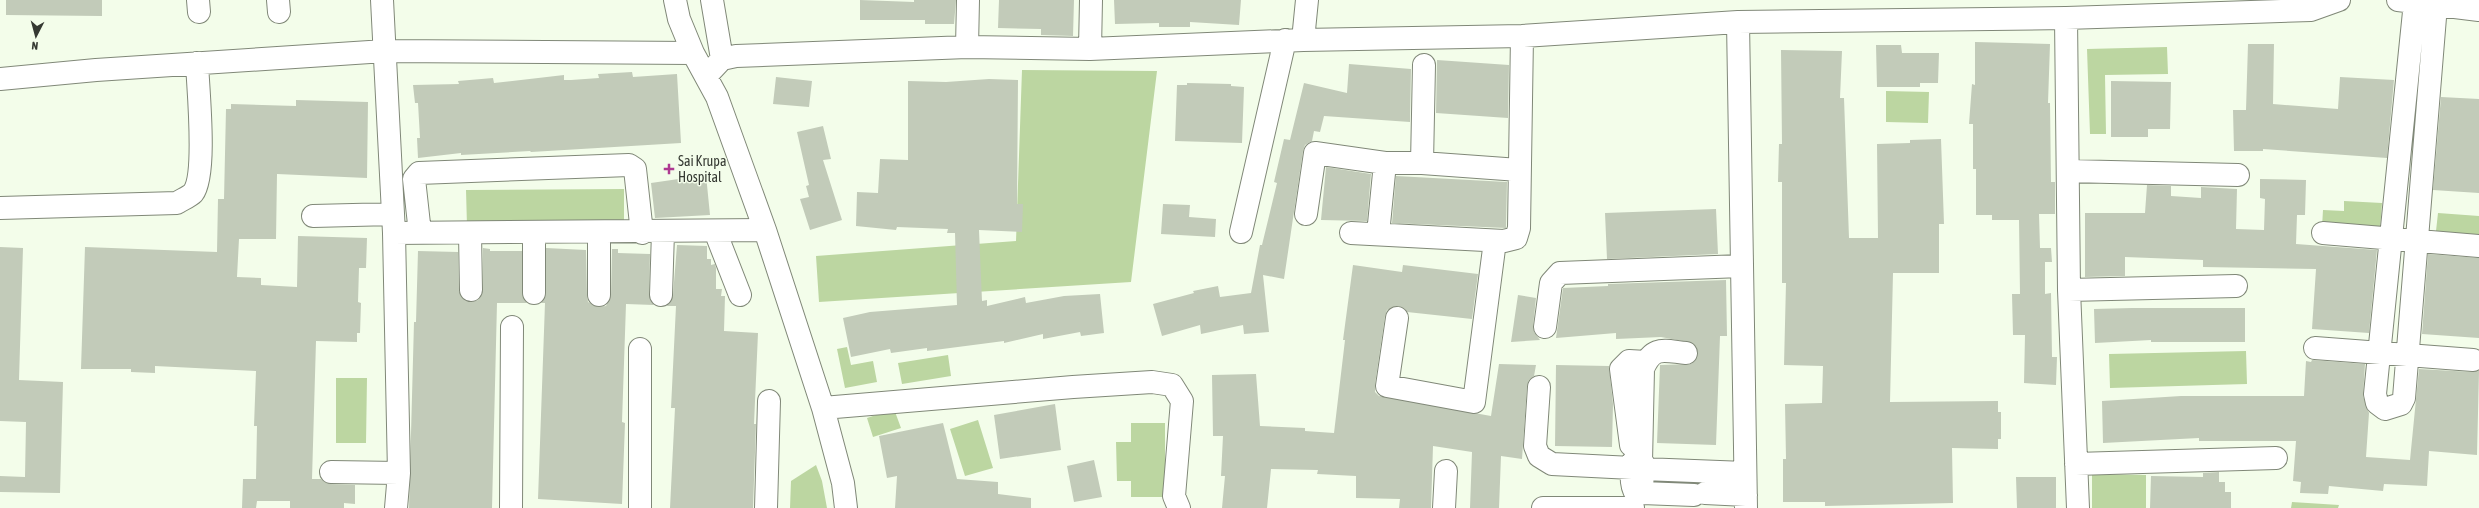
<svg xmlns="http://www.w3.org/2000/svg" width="2479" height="508" viewBox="0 0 2479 508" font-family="'Asap Condensed',sans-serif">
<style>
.green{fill:#bcd6a1}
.building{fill:#c2cbb9}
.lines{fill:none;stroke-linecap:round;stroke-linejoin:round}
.minor-casing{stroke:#808878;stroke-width:24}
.minor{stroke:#fff;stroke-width:22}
.poi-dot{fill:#ae3991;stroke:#f3fdea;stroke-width:1.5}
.labels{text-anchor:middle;stroke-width:3;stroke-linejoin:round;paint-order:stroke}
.poi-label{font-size:14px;fill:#353932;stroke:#f3fdea;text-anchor:start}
</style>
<rect width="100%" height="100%" fill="#f3fdea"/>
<!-- green -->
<path class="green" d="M2167 47 2168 74 2105 75 2106 134H2090L2087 49Z
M1022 70 1157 71 1131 282 819 302 816 256 1016 241Z
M1886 91 1929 92 1928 123 1886 122Z
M624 189V225L467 226 466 190Z
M2344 201 2382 203 2380 230 2322 227 2323 210 2344 211Z
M2438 213 2479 216V235L2436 231Z
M847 347 851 365 873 361 877 382 845 388 837 349Z
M2246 351 2247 384 2110 388 2109 354Z
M948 355 951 376 902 384 898 363Z
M336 378H367L366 443H336Z
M894 409 901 428 873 437 867 418Z
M978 420 993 468 965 476 950 429Z
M1131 423H1165V497H1131V481H1117L1116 442H1131Z
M816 465 822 481 827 508H790L791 481Z
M2092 474 2146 475V508H2092Z
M2292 502 2339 505 2338 508H2291Z"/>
<!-- building -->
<path class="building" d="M6 0H102V16L6 15Z
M860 0 914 2V0H956L954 24H925V20H860Z
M999 0H1074L1073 36 1041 35V29L998 28Z
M1114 0H1241L1239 25 1190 22V27H1159V23L1115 24Z
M1975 42 2050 44 2048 103H2050L2051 182H2055V214H2039L2040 248H2051L2052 262H2045V294L2051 293 2052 357H2057L2056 385 2024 383 2025 335H2013L2012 294H2020L2019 220H1992V215H1976V169H1973V124H1969L1972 84 1975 85Z
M2248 44H2274L2273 104 2338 109 2340 77 2394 80 2387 158 2263 149V151H2234L2233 110H2246Z
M1876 45H1901L1902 53H1939L1938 83H1920V87H1877Z
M1781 50 1842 51 1840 98H1844L1849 238H1878L1877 144 1910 143V140L1941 139 1944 224H1939V273H1893L1890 402 1998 401V412H2001V439H1998V449L1952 448 1953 503 1825 506V502H1783V459H1786L1785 404 1822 403 1823 366 1784 365 1786 283H1782V182H1778L1779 144H1782Z
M1437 60 1509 65 1508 118 1436 113Z
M1349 64 1411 69 1410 122 1324 116 1320 132 1314 131 1312 141 1305 145 1303 151 1284 279 1263 275 1269 332 1244 334 1243 325 1201 334 1200 325 1162 336 1153 304 1194 293 1193 291 1218 286 1220 297 1251 293 1260 245H1262L1277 183 1274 182 1284 139 1290 140 1304 83 1347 93Z
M632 72 633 77 677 74 681 143 531 152 530 151 461 155V153L418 158 417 138H420L418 103H415L413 85 459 84 458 81 493 78 494 83 564 75V80H571L599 78 598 74Z
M776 77 812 81 809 107 773 104Z
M989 79 1018 80 1017 204H1023L1022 232 979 230 982 301 987 300V306L1025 297 1026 303 1064 296 1100 294 1104 333 1081 336 1080 332 1043 339V334L1004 343V341L927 351V348L891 353 890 349 851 357 843 318 870 312 957 305 955 233H947L948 229 897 227 896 230 856 226 857 192 878 193 880 159 908 160V81L946 82Z
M2111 81 2171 82 2170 129H2148V137H2111Z
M1187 83 1231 84V86L1244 87 1242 143 1175 141 1177 85H1187Z
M2441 97 2479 99V193L2433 190Z
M296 100 368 102 367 178 277 174 276 239H239L237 277 261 278V285L297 287 298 236 367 238 366 268H359L358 302 361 303 360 333H357V342L316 341 312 479H321L331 484 355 485V504L344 503V508H290V501H257L256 508H242L243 479H256L257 426H254L256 371 155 366V373L131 372V369H81L85 247 217 252 218 199H224L226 109H231V104L296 106Z
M823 126 831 159 823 160 842 220 810 230 800 199 809 197 806 186 809 185 797 132Z
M1326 167 1371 174 1367 221 1321 220Z
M706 175 710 215 655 218 651 183Z
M1396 176 1507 182 1506 228 1392 223Z
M2260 179 2306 180 2305 215H2297L2296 244 2377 250 2369 333 2312 329 2316 269 2203 267V260L2125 257V276L2085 277V213H2145L2147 185 2171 186V196L2201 198V187L2237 189 2236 229 2264 230 2265 199 2260 198Z
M1163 204 1190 205 1189 217 1216 219 1215 237 1161 234Z
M1716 209 1718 254 1607 259 1605 213Z
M677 245 707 246V259H711V265L715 264 716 268V289H722L721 296H725L724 331 758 333 754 424H756L753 508H670L675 408H671L676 306H667L673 295Z
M0 247 23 248 19 380 63 382 60 493 0 492V476L25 477 26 422 0 421Z
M483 248 490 249V251H522V293L527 303H497L492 508H409L414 322H416L418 251 458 252 459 291 465 301 472 302 478 300 483 290Z
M546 248 586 250 587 295 588 302 599 307 606 306 611 295 612 249H618V253L650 254 649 295 654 305 626 304 622 422 625 423 622 504 538 499 545 303H541L546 293Z
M2428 254 2479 258V338L2422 334Z
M1353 265 1402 272 1403 265 1478 274 1472 319 1407 312 1398 306 1387 310 1385 316 1375 384V392L1379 396 1491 416 1499 364 1536 365 1534 376 1529 380 1527 386 1522 459 1501 456 1499 508H1470L1472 452 1433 446 1431 508H1399L1400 499 1356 498V476L1317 474 1318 470 1271 469 1267 508H1222L1225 476H1221L1223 436H1213L1212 375 1256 374 1260 426 1305 428V431L1334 433 1345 340H1343Z
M1726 280 1727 336H1720L1716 445 1657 443 1660 365 1691 364 1698 354 1693 343 1661 337 1616 339V333L1556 338 1563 288 1608 286V284Z
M1518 295 1536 298 1533 326 1534 332 1540 340 1511 342Z
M2132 308H2245V342H2151V340L2095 343 2094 309Z
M2312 360 2365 364 2363 396 2369 413 2366 457 2410 460 2419 369 2472 372 2479 371 2477 455 2429 451 2427 486 2384 484 2383 491 2329 486 2328 494 2300 493 2301 482 2293 481 2296 441H2199V438L2103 443 2102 401 2181 396H2304L2306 361 2311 362Z
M1556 365 1609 366 1613 404 1612 447 1555 446Z
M1055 404 1061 450 1000 459 994 415Z
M943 423 957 479 998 482V494L1031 498V508H895L897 476 887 478 879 436Z
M1094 460 1102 497 1074 502 1067 466Z
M2219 472V482H2225V492H2231V508H2150L2151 476 2203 477V473Z
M2016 477H2056V508H2017Z"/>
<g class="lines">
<defs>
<path id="minor" d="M198 0 199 12
M278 0 279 12
M382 0 394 233 399 473 396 508
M675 0 679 19 693 53 717 97 765 230 823 408 843 483 846 508
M712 0 722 59
M2398 0 2479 10
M2415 2 2375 394 2377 403 2385 409 2401 404 2404 398 2436 5
M2066 18 2069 290 2078 508
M1738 22 1746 508
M1303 40 1307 0
M967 47 968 0
M1090 49 1091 0
M706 76 722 59 736 56 967 47 1090 49 1303 40 1522 36 1738 22 2066 18 2221 13 2311 10 2339 0
M0 79 96 70 385 51 693 53
M1422 163 1424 65
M2068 171 2238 175
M0 208 177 203C181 200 189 197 193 193 207 175 198 89 197 63
M1306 214 1315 153 1385 163H1422L1519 170
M313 216 393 214
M1379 224 1385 163
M715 231 740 295
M1241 232 1285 40
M394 233 765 230
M420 233 414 179 419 173 629 165 635 169 642 233
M470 233 471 290
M599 233V295
M1351 233 1504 241 1516 238 1519 228 1522 36
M2323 233 2479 246
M2069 290 2236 286
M534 293V232
M661 295 663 232
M1397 318 1387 386 1474 402 1495 241
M1545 327 1551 283 1560 273 1741 266
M2315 348 2473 360
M1539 387 1535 446 1539 456 1552 464 1632 468
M823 408 1073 387 1152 382 1172 385 1182 401 1174 496 1179 508
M1631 445 1621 369 1629 361 1646 362
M1639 460 1643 463 1642 493 1636 494C1630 485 1631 473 1633 462Z
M1641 462 1643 369C1653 345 1664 351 1686 353
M2076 464 2276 458
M1643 469 1745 473
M331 472 399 473
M1642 493 1694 495
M1705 493 1746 495
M511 508 512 327
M640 508V349
M766 508 769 401
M1444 508 1446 471
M1543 508H1633"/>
</defs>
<!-- minor casing -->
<use href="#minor" class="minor-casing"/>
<!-- minor -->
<use href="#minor" class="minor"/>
</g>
<!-- markers -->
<path class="poi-dot" d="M667 163h4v4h4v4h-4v4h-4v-4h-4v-4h4z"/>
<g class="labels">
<!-- poi labels -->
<g class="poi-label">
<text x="678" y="166">Sai Krupa<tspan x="678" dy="16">Hospital</tspan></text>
</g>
</g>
<!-- north arrow -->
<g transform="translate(36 36) rotate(186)" stroke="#f3fdea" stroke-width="3" paint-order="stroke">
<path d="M0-3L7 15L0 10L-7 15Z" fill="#353932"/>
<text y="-6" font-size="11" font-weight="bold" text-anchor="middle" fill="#353932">N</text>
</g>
</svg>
